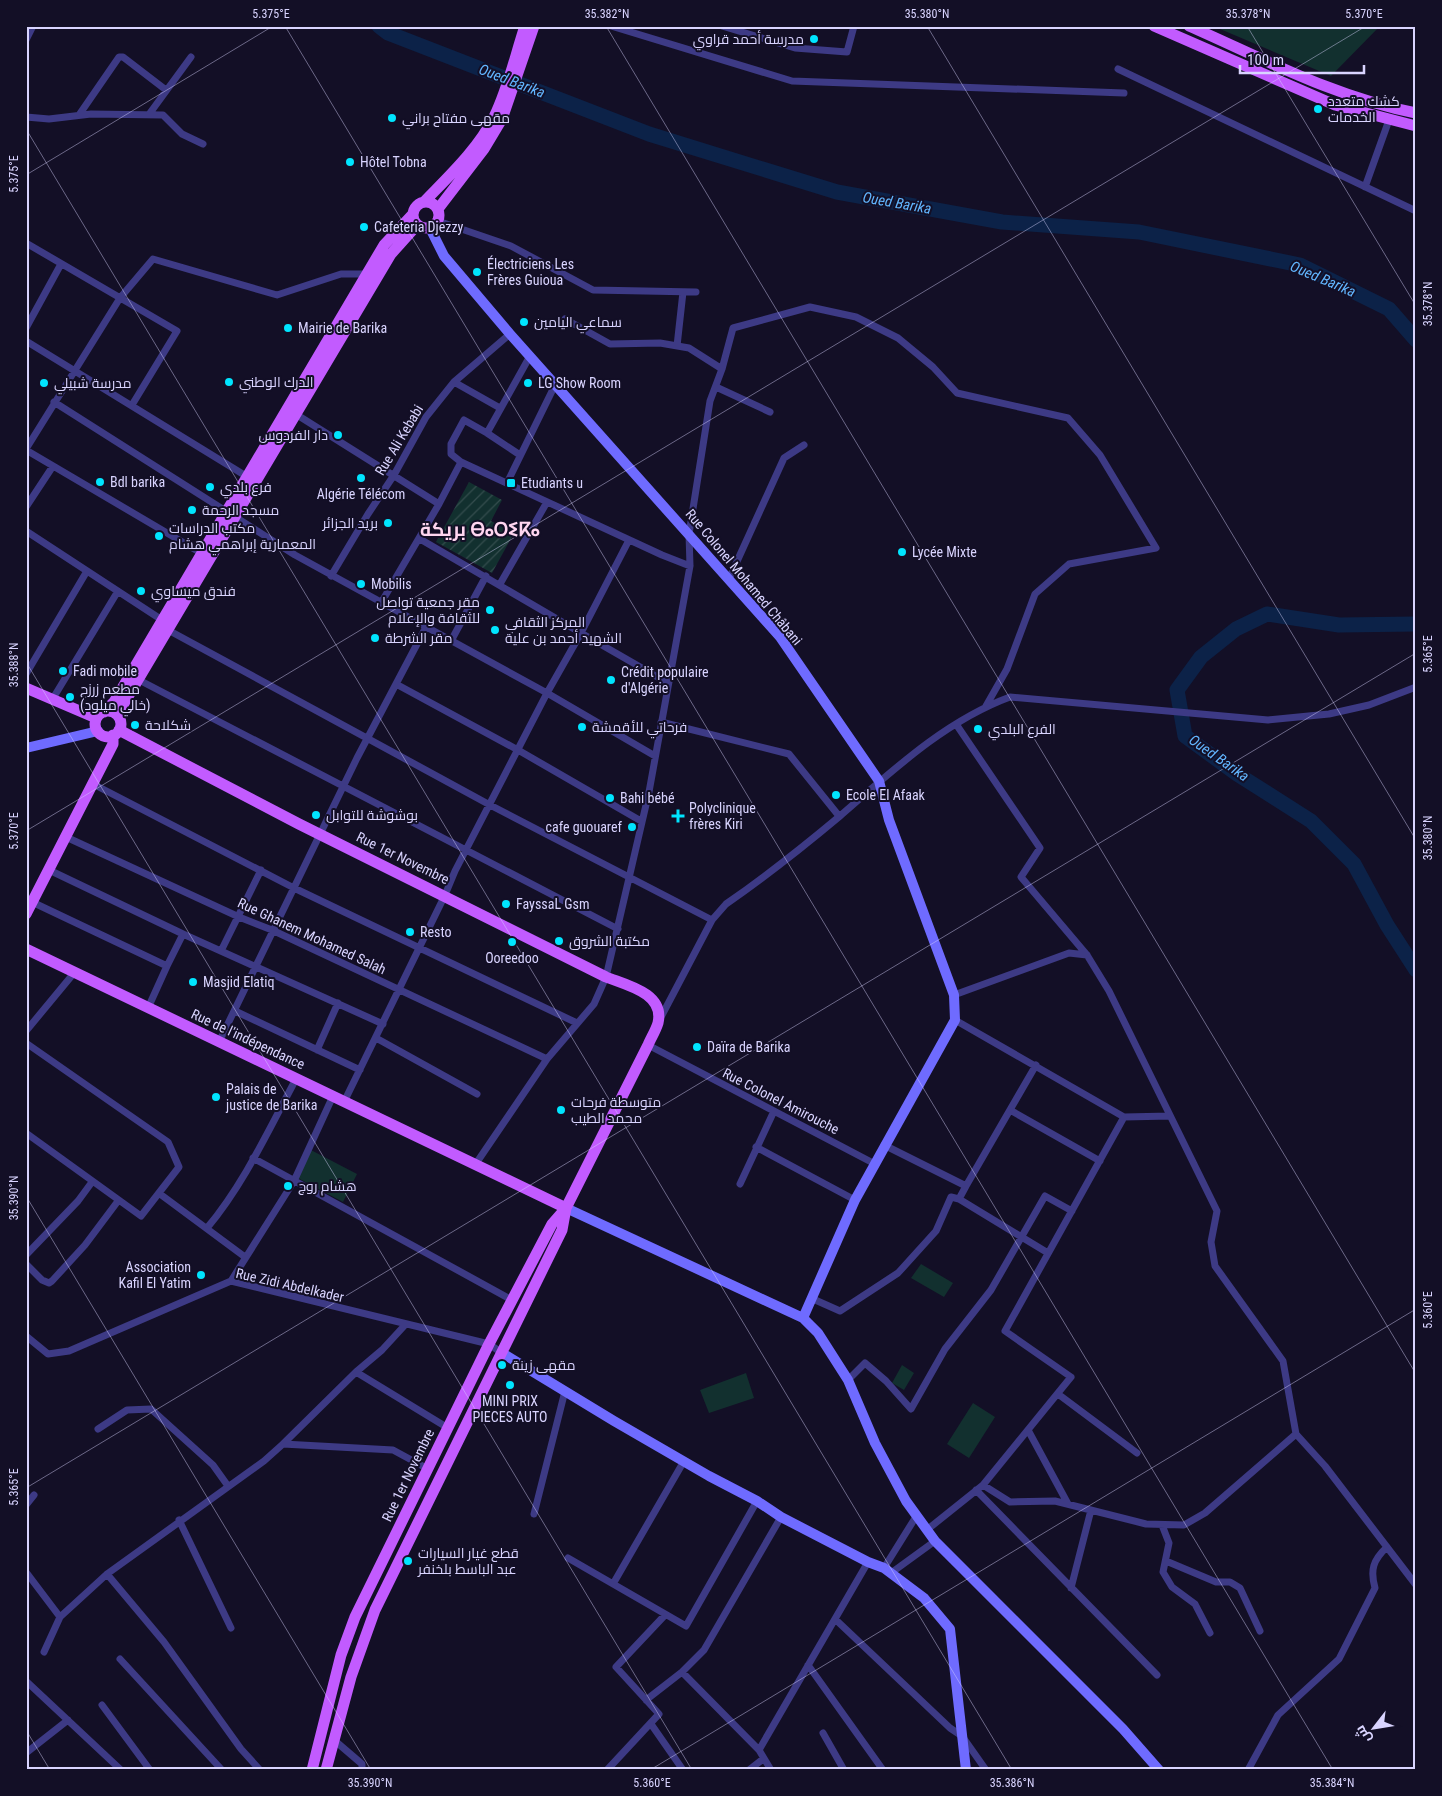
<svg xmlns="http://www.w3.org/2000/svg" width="1442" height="1796" viewBox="0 0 1442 1796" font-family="'Roboto Condensed',Cairo,'Noto Sans Tifinagh',sans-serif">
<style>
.garden{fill:url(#garden-furrows)}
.pitch{fill:#12302f}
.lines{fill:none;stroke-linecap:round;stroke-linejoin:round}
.river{stroke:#0c2248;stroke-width:15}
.street{stroke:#3d3a85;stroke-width:7}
.secondary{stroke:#6f6bff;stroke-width:10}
.primary{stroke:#c25bff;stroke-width:11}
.ticks{fill:none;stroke:#d9d4ff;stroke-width:1;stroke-opacity:0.45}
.poi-dot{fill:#00e5ff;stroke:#130f26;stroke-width:2}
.labels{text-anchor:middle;stroke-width:4;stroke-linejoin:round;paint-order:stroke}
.poi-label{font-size:14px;fill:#d9d4ff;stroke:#130f26;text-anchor:start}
.street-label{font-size:14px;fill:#d9d4ff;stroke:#130f26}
.water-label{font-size:15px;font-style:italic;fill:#62b6ff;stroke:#130f26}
.district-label{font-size:19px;font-weight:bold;fill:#ffd6f0;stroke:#130f26}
.neatline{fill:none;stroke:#d9d4ff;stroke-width:2}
.ticks-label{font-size:12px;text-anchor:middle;fill:#d9d4ff}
</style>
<defs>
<pattern id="garden-furrows" width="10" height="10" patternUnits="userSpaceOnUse" patternTransform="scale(1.25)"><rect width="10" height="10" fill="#12302f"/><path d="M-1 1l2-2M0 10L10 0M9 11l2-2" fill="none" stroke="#344d4e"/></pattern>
</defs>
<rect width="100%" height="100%" fill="#130f26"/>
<!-- garden -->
<path class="garden" d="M469 482 502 500 491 521 514 533 492 573 436 542Z"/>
<!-- pitch -->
<path class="pitch" d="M1213 26H1380L1331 76Z
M309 1149 357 1174 343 1202 294 1176Z
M921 1264 953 1283 944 1297 911 1278Z
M902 1365 914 1373 904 1390 892 1383Z
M746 1373 754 1398 709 1413 700 1390Z
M973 1403 995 1417 969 1458 947 1444Z"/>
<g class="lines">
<!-- river -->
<path class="river" d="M379 26 388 33 649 134 837 192 1002 222 1139 232 1300 265 1389 309 1416 340
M1416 624 1339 625 1267 614 1236 629 1201 657 1177 690 1185 736 1237 774 1311 821 1354 864 1387 925 1416 970"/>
<!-- street -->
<path class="street" d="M611 26 792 81 1124 93
M722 26 795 48 847 52 854 26
M26 40 33 26
M1118 69 1416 211
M150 113 191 57
M79 115 119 57H123L166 90
M26 117 49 119 91 114 163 115 182 134 203 144
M1365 187 1389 120
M438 221 511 246 593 290 696 292
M26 243 177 331 132 405
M565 319 610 344 660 343 689 348 722 369
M26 328 61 264
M26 341 246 476
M677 346 683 292
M454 382 500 408
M716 387 770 412
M54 402 295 555 547 693 655 756
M294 413 439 504 461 462
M487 433 464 420 451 444V454L461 462 662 555 690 566
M26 449 120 298 153 259 277 295 341 274H366
M26 450 201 553
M520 455 487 433 530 356
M507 483 555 385
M26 507 53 466
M26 531 162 620
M629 540 581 633 668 683
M331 576 368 514 394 475 426 417 454 382 510 334
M729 579 784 458 804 445
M500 584 547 502
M381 603 439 504
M168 630 490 805 712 920
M451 641 486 576
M26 674 87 571
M139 680 618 929
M396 684 518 750 641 821
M52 700 118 591
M661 722 789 754 839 816
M93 784 294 888 577 1023
M66 837 239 917 272 930 547 1059
M49 870 183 934 383 1024
M32 902 167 966 183 934
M221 951 261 870
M954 995 1069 953 1087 955
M148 1008 167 966
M235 1011 360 1070
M660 1019 712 920 726 904C765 877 803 847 840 816 892 771 945 721 1010 697L1268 720 1329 714 1369 705 1416 687
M955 1020 1124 1117 1170 1116
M26 1031 74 973
M376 1038 477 1094
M219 1042 357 758 426 627
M26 1043 168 1142 179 1167 141 1216 26 1133
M648 1045 875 1164
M317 1050 338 1003
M344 1102 445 895 455 871 547 693 581 633 420 539
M1010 1110 1100 1161
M884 1145 966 1186 1036 1065
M756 1147 855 1200
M253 1158 512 1300
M475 1165 547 1059 594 1004 606 977 649 792 690 566 689 534 710 401 722 369 733 328 810 307 856 317 898 338 933 367 957 393 1068 418 1100 455 1156 548 1069 564 1035 594 1007 669 986 706
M740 1184 774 1111
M160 1194 245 1257
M959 1199 1048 1253
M207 1228C244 1184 269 1129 296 1079
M26 1255 78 1201 92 1182
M26 1264 42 1280 49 1283 52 1281 85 1245 118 1201
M231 1281 294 1181 333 1096
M813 1299 840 1311 898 1273 936 1231 951 1197 959 1199 966 1186
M405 1325 382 1350 356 1372 283 1444 393 1450 428 1469
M26 1336 48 1354 69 1351 231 1281 489 1344 502 1353
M356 1372 448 1428
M848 1380 865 1363 886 1381 911 1409 945 1349 991 1290 1045 1196 1072 1211
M1058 1394 1137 1453
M98 1429 127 1410 151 1409 213 1465 228 1486
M1028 1430 1068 1504
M1296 1434 1325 1466 1416 1585
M983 1485 1071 1377 1005 1331 1124 1117
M976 1490 1157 1675
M26 1505 34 1495
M534 1514 565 1391
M179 1520 231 1628
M1162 1525 1169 1543 1163 1572 1172 1587 1195 1604 1210 1633
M928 1529 983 1485 1010 1502 1055 1501 1146 1524 1184 1525 1205 1513 1296 1434 1283 1361 1215 1266 1211 1242 1217 1211 1109 991 1087 955 1021 877 1040 848 956 724
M568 1558 686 1626 757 1501
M1166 1561 1216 1582H1230L1240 1588 1260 1631
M884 1568 917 1515
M26 1572 60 1617 44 1652
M891 1573 935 1541
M107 1574 164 1642 241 1749 260 1770
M613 1584 684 1461
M1071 1588 1091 1510
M60 1617 107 1574 264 1461 283 1444
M835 1619 950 1728 962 1736 986 1770
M120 1659 222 1770
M808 1665 883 1770
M682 1672 759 1750 771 1770
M26 1681 121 1770
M646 1700 682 1672 704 1650 781 1517
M102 1705 150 1770
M651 1724 683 1770
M823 1733 844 1770
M334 1740 362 1764V1770
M759 1750 868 1562
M26 1753 68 1720
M607 1770 659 1714 616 1667 665 1615
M749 1770 763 1759
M1248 1770 1278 1715 1339 1659 1375 1588C1370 1570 1373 1560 1387 1547"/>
<!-- secondary -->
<path class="secondary" d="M430 228 444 256 510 334 780 637 879 781 889 820 954 995 955 1020 855 1200 803 1318
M26 748 98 731
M566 1208 803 1318 818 1333 848 1380 875 1443 906 1501 935 1541 1123 1729 1159 1770
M502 1353 614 1421 709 1476 757 1501 781 1517 868 1562 884 1568 924 1598 950 1629 966 1770"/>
<!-- primary -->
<path class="primary" d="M1154 26 1335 105 1416 126
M1189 26C1262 58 1336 98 1416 113
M413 215a13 13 0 1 1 26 0a13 13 0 1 1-26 0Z
M424 202C449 176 478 149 494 117 508 89 515 56 525 26
M438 209 484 149 502 119 534 26
M26 688 96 718
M95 724a13 13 0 1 1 26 0a13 13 0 1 1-26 0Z
M104 712 114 702 384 245 413 214
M120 718 123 705 391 254 417 225
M119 730 299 824 606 977C626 985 665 993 658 1023 656 1030 651 1038 648 1045L566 1208 562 1230 375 1610 351 1677 326 1770
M26 914 113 744V735
M26 949 566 1208
M312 1770 341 1655 355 1617 489 1344 552 1224 566 1208"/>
</g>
<!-- ticks -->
<path class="ticks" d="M285 26 1333 1770M606 26 1416 1374M927 26 1416 840M1247 26 1416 306M26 129 1012 1770M26 175 273 26M26 662 692 1770M26 831 1366 26M26 1196 371 1770M26 1488 1416 653M26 1730 50 1770M650 1770 1416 1309"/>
<!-- markers -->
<g class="poi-dot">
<circle cx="814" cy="39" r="5"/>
<circle cx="1318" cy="109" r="5"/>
<circle cx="392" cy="118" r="5"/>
<circle cx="350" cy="162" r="5"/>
<circle cx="364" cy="227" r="5"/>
<circle cx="477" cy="272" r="5"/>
<circle cx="524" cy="322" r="5"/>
<circle cx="288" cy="328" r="5"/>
<circle cx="229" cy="382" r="5"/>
<circle cx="44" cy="383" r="5"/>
<circle cx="528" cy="383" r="5"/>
<circle cx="338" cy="435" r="5"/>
<circle cx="361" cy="478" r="5"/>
<circle cx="100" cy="482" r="5"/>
<rect x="506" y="478" width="10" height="10" rx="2.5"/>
<circle cx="210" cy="487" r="5"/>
<circle cx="192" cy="510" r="5"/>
<circle cx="388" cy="523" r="5"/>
<circle cx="159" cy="536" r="5"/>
<circle cx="902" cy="552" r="5"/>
<circle cx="361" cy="584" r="5"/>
<circle cx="141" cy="591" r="5"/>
<circle cx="490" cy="610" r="5"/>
<circle cx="495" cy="630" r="5"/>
<circle cx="375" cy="638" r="5"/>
<circle cx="63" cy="671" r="5"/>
<circle cx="611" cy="680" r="5"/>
<circle cx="70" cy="697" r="5"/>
<circle cx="135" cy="725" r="5"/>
<circle cx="582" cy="727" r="5"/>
<circle cx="978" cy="729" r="5"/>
<circle cx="836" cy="795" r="5"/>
<circle cx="610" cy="798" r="5"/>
<circle cx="316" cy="815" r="5"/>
<path d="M675.5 808.5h5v5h5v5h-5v5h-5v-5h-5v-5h5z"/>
<circle cx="632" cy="827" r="5"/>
<circle cx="506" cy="904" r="5"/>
<circle cx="410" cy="932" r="5"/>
<circle cx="559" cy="941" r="5"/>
<circle cx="512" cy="942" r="5"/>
<circle cx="193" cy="982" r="5"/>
<circle cx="697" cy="1047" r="5"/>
<circle cx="216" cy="1097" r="5"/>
<circle cx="561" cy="1110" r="5"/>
<circle cx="288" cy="1186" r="5"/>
<circle cx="201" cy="1275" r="5"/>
<circle cx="502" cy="1365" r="5"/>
<circle cx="510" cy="1385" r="5"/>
<circle cx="408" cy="1561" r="5"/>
</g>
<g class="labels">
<!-- poi labels -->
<g class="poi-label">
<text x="804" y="44" text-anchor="end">مدرسة أحمد قراوي</text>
<text x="1328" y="106">كشك متعدد<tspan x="1328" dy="16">الخدمات</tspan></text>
<text x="402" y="123">مقهى مفتاح براني</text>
<text x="360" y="167">Hôtel Tobna</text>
<text x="374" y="232">Cafeteria Djezzy</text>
<text x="487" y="269">Électriciens Les<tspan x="487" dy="16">Frères Guioua</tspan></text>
<text x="534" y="327">سماعي اليامين</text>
<text x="298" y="333">Mairie de Barika</text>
<text x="239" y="387">الدرك الوطني</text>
<text x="54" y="388">مدرسة شبيلي</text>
<text x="538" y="388">LG Show Room</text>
<text x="328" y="440" text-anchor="end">دار الفردوس</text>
<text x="110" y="487">Bdl barika</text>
<text x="521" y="488">Etudiants u</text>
<text x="220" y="492">فرع بلدي</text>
<text x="361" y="499" text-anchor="middle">Algérie Télécom</text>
<text x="202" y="515">مسجد الرحمة</text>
<text x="378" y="528" text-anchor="end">بريد الجزائر</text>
<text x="169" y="533">مكتب الدراسات<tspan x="169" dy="16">المعمارية إبراهمي هشام</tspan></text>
<text x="912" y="557">Lycée Mixte</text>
<text x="371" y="589">Mobilis</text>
<text x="151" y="596">فندق ميساوي</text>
<text x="480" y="607" text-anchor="end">مقر جمعية تواصل<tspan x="480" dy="16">للثقافة والإعلام</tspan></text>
<text x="505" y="627">المركز الثقافي<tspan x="505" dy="16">الشهيد أحمد بن علية</tspan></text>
<text x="385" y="643">مقر الشرطة</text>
<text x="73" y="676">Fadi mobile</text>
<text x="621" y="677">Crédit populaire<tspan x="621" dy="16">d'Algérie</tspan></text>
<text x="80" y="694">مطعم زرزح<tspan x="80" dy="16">(خالي ميلود)</tspan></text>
<text x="145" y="730">شكلاحة</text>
<text x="592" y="732">فرحاتي للأقمشة</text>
<text x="988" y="734">الفرع البلدي</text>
<text x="846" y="800">Ecole El Afaak</text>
<text x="620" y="803">Bahi bébé</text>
<text x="689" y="813">Polyclinique<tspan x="689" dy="16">frères Kiri</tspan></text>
<text x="326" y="820">بوشوشة للتوابل</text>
<text x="622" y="832" text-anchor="end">cafe guouaref</text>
<text x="516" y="909">FayssaL Gsm</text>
<text x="420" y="937">Resto</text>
<text x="569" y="946">مكتبة الشروق</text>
<text x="512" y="963" text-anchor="middle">Ooreedoo</text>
<text x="203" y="987">Masjid Elatiq</text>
<text x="707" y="1052">Daïra de Barika</text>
<text x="226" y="1094">Palais de<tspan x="226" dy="16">justice de Barika</tspan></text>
<text x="571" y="1107">متوسطة فرحات<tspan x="571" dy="16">محمد الطيب</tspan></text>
<text x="298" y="1191">هشام روج</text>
<text x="191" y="1272" text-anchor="end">Association<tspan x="191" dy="16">Kafil El Yatim</tspan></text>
<text x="512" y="1370">مقهى زينة</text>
<text x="510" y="1406" text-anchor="middle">MINI PRIX<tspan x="510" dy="16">PIECES AUTO</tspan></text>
<text x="418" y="1558">قطع غيار السيارات<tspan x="418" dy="16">عبد الباسط بلخنفر</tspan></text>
</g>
<!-- street labels -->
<g class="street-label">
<text transform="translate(399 440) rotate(-59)" y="5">Rue Ali Kebabi</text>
<text transform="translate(744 577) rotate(50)" y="5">Rue Colonel Mohamed Châbani</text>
<text transform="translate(403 858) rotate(26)" y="5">Rue 1er Novembre</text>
<text transform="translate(312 936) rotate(25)" y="5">Rue Ghanem Mohamed Salah</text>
<text transform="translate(248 1039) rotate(25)" y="5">Rue de l'indépendance</text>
<text transform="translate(781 1101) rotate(27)" y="5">Rue Colonel Amirouche</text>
<text transform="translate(290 1285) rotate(13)" y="5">Rue Zidi Abdelkader</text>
<text transform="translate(408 1475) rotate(-64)" y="5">Rue 1er Novembre</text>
</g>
<!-- water labels -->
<g class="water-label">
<text transform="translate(512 81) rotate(21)" y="5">Oued Barika</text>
<text transform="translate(897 203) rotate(10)" y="5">Oued Barika</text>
<text transform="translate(1323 279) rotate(23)" y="5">Oued Barika</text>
<text transform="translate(1219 758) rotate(35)" y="5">Oued Barika</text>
</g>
<!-- district labels -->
<g class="district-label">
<text x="480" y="536">بريكة ⴱⴰⵔⵉⴽⴰ</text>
</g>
</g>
<!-- border -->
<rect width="1442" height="1796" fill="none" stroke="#130f26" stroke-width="55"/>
<!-- north arrow -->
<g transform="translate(1374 1728) rotate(239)" stroke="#130f26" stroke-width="4" paint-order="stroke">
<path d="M0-4L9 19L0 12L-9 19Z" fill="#d9d4ff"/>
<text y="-8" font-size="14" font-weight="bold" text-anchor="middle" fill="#d9d4ff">ش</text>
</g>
<!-- scale -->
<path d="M1240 65v8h124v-8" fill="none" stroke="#d9d4ff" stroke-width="2.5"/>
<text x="1247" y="65" font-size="15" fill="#d9d4ff" stroke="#130f26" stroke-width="4" paint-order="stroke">100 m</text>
<rect x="28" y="28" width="1386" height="1740" class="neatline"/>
<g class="ticks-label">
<text x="271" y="18">5.375°E</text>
<text x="607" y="18">35.382°N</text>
<text x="927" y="18">35.380°N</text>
<text x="1248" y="18">35.378°N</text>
<text x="1364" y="18">5.370°E</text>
<text transform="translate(14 174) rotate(-90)" y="4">5.375°E</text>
<text transform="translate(1428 304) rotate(-90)" y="4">35.378°N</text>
<text transform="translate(1428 654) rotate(-90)" y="4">5.365°E</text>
<text transform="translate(14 665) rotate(-90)" y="4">35.388°N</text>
<text transform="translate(14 831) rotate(-90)" y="4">5.370°E</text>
<text transform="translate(1428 838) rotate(-90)" y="4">35.380°N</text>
<text transform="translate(14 1198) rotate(-90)" y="4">35.390°N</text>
<text transform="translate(1428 1310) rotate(-90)" y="4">5.360°E</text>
<text transform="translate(14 1487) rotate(-90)" y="4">5.365°E</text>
<text x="370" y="1787">35.390°N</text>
<text x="652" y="1787">5.360°E</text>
<text x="1012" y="1787">35.386°N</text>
<text x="1332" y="1787">35.384°N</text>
</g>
</svg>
